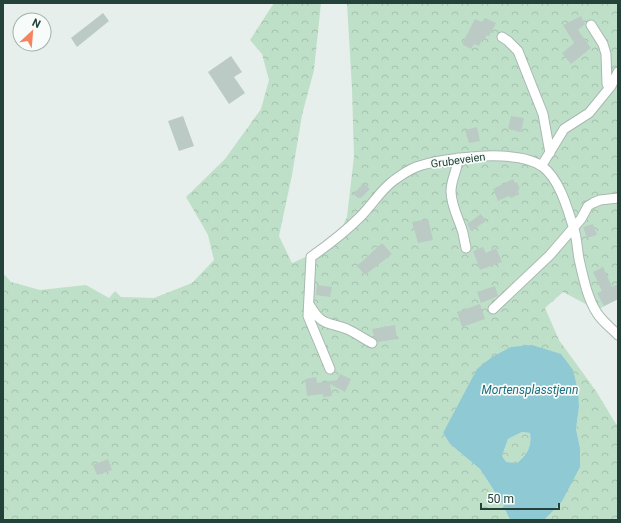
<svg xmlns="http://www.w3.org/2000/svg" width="621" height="523" viewBox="0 0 621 523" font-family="Roboto,sans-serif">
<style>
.forest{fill:url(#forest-crowns)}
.water{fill:#8ec9d4;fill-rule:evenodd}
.building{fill:#bbcac4}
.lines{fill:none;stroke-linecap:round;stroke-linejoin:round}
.minor-casing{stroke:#a8b8b2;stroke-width:11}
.minor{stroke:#fff;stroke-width:9}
.labels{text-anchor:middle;stroke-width:3.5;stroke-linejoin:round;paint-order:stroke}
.street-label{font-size:11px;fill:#24423a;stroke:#f7fbf9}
.water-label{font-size:12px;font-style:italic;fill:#1c6f80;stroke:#f7fbf9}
</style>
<defs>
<pattern id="forest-crowns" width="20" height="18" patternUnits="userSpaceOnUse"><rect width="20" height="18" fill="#bfe0c8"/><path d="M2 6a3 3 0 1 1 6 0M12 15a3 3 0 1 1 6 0" fill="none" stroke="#a4c1ad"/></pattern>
</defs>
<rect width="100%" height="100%" fill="#e6efeb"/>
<!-- forest -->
<path class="forest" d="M274 3H321L314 70 302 115 292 175 279 236 292 263 333 245 347 217 354 156 352 89 347 3H618V299L597 310 563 292 545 308 559 340 596 391 616 424H618V520H544L561 503 580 448 576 429 579 407 452 418 443 433 450 444 480 469 502 503 510 520H3V273L11 282 40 290 86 285 109 298 115 291 121 297 154 298 192 283 214 260 208 235 186 197 225 159 261 109 269 80 262 54 250 40Z
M522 432 530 433C532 447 527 453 517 463L505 462 502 456 508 439Z"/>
<!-- water -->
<path class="water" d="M532 345 561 354 573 370 578 391 579 407 576 429 580 448V467L561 503 544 520H510L502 503 480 469 450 444 443 433 477 369 492 357 511 347ZM522 432 530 433C532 447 527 454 517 463L506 462 502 456 508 439Z"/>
<!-- building -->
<path class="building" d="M103 13 109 21 77 47 71 38Z
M581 16 585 24 578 30 591 48 571 64 562 53 574 43 563 25Z
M485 18 496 23 489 36 487 35 484 40 482 39 479 46 474 44 471 49 462 44 475 19 482 22Z
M231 56 242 72 234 77 245 93 229 104 208 72Z
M183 116 194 146 179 151 168 121Z
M511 116 524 118 521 132 508 129Z
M477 127 480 141 469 143 465 130Z
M513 179 515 183 517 182 520 189 518 190 519 194 511 198 509 196 498 201 493 189Z
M364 183 370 189 361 198H358L353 194Z
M481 214 486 221 471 231 467 224Z
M428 219 433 240 418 243 412 222Z
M593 224 597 235 587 238 583 227Z
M382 243 392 254 365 275 357 266Z
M483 247 486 253 496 248 502 262 480 270 473 251Z
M603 267 612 287 618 284V299L604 306 597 293 602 291 593 272Z
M317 285 332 287 330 297 316 295Z
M495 286 498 296 481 303 477 292Z
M480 304 485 319 462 327 457 312Z
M395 325 397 339 378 342 374 337 372 329Z
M340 374 351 379 345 392 330 384 332 396 323 397V394L307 396 305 379 316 377 317 383 337 380Z
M108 459 112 470 97 475 93 465Z"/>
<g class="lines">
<defs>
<path id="minor" d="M591 25 603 44 606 54 607 84 611 86
M502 37 508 41 518 51 543 114 550 153
M458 158C458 169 451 179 451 191 451 206 459 219 463 233 464 238 465 243 466 248
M542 165 564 129 589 113 611 86 618 72
M309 304C322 326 325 321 347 329 356 333 364 339 372 343
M493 309 550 255 581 219 588 206 593 203 600 200 618 198
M330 369 308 316 311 257C328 245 345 232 360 217 371 206 381 190 393 181 400 176 408 170 416 167 444 157 519 148 543 167 559 179 567 207 573 226 577 236 577 248 579 259 583 276 587 298 597 313 602 321 611 328 618 335"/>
</defs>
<!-- minor casing -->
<use href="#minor" class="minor-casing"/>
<!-- minor -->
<use href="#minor" class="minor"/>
</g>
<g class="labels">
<!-- street labels -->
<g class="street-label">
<text transform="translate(458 160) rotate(-8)" y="4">Grubeveien</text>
</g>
<!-- water labels -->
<g class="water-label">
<text x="530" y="394">Mortensplasstjenn</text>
</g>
</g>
<!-- border -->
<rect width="621" height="523" fill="none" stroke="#24423a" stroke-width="8"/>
<!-- north arrow -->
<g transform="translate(32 32) rotate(26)"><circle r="19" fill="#f7fbf9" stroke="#a3b1ad"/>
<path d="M0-3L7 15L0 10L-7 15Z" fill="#f4845f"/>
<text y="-6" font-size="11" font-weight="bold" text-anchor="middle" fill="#24423a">N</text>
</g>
<!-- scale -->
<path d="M481 503v6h78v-6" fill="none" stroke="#24423a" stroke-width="2"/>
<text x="487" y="503" font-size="12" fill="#24423a" stroke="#f7fbf9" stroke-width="3" paint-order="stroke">50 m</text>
</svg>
